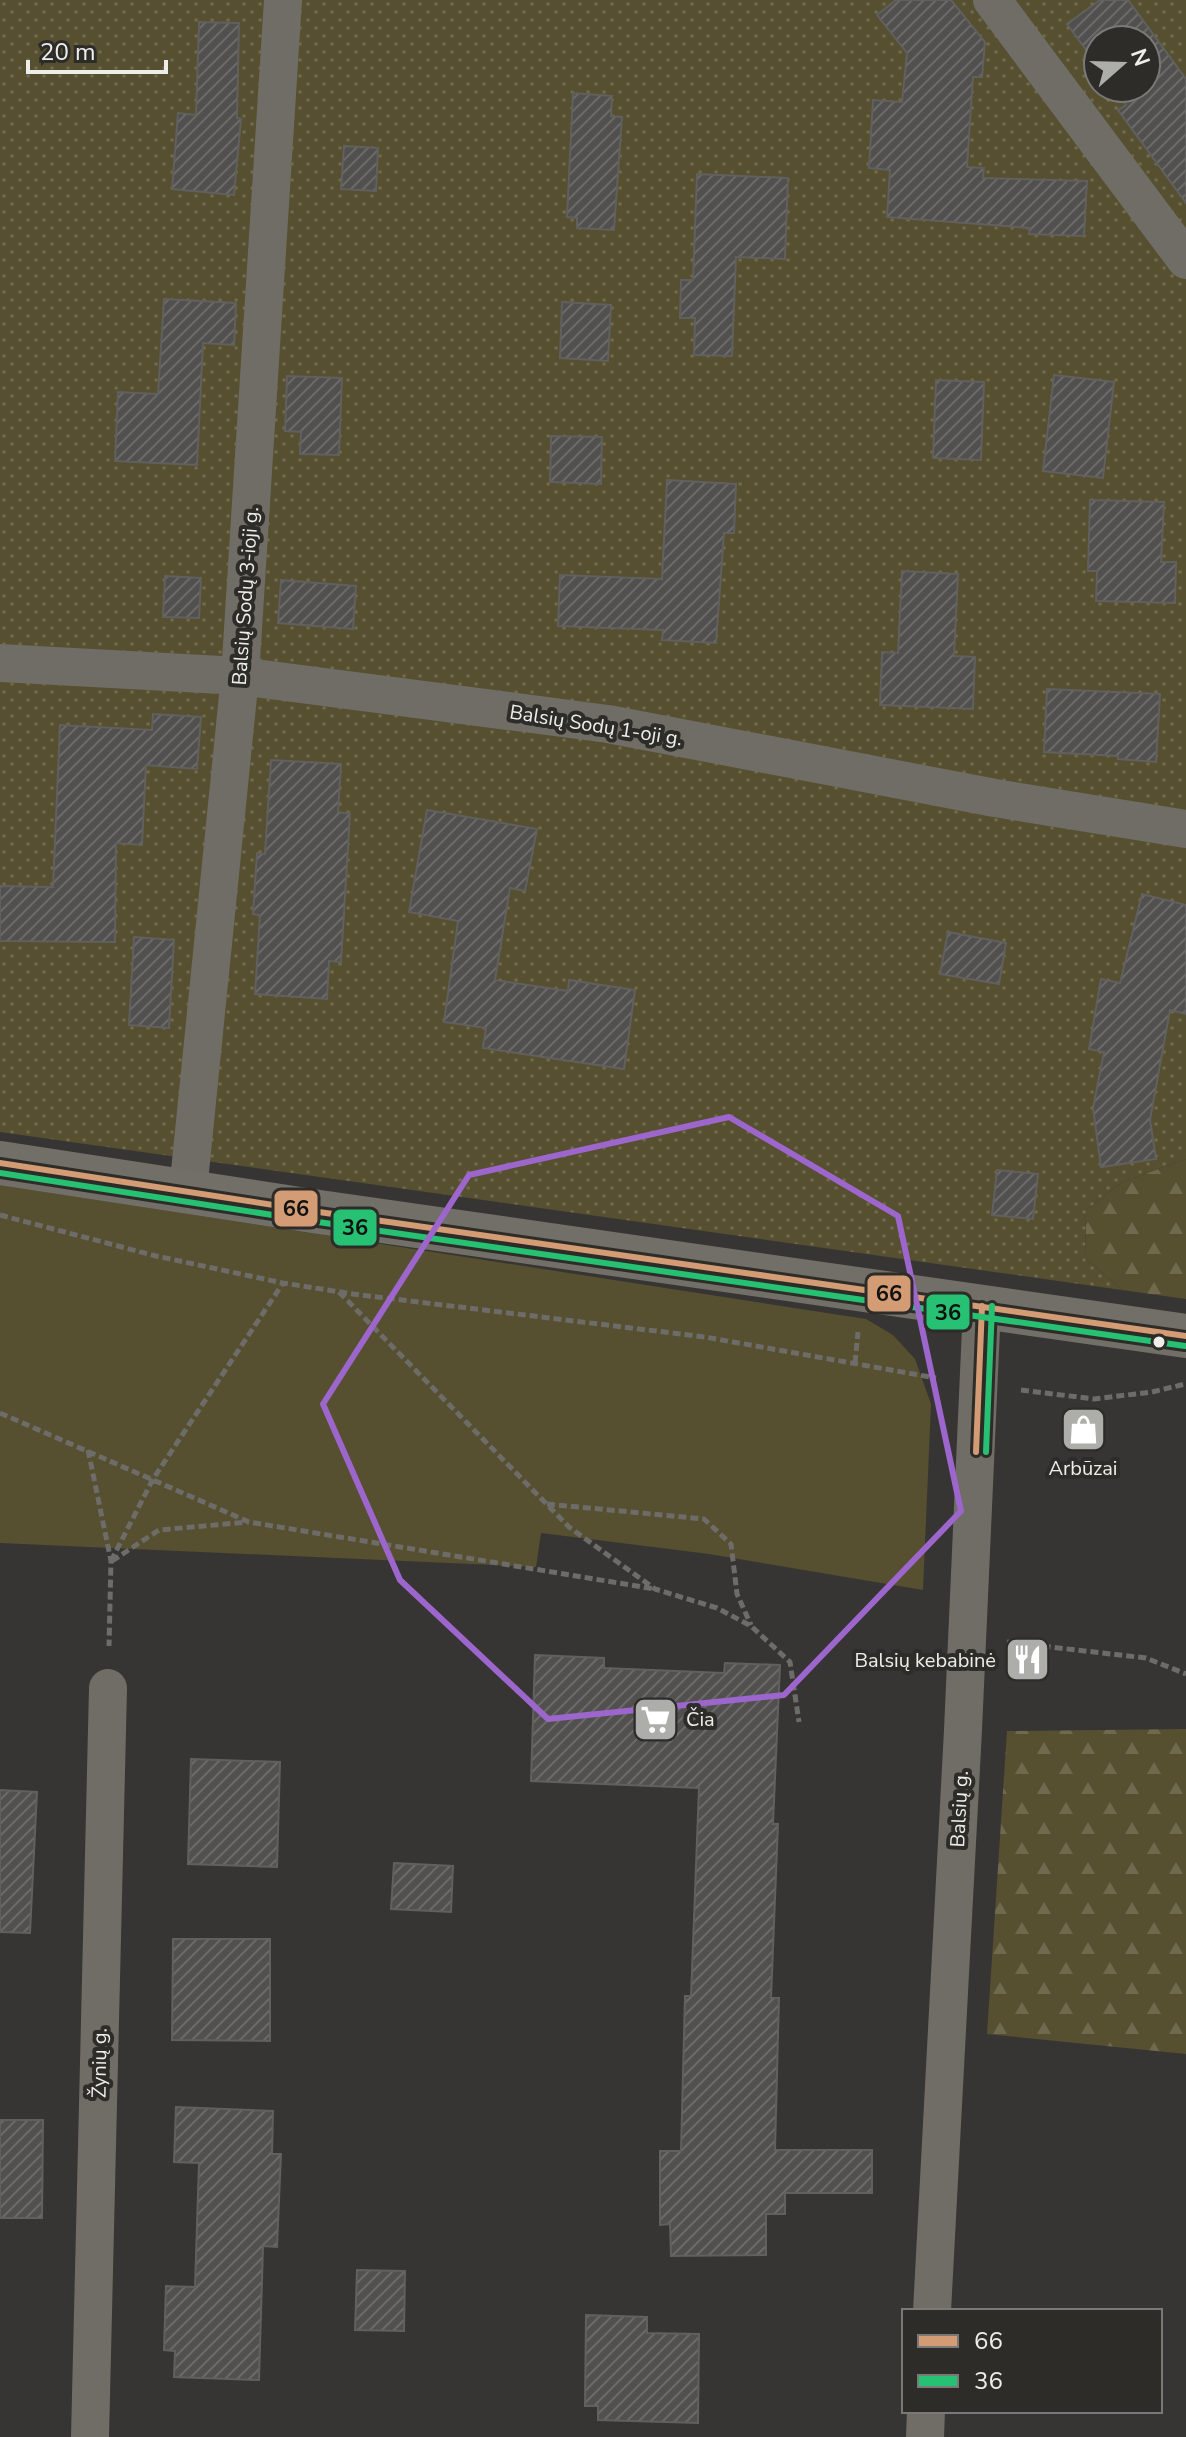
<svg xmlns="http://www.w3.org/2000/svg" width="1186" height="2437" viewBox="0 0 1186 2437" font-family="'Nunito Sans',sans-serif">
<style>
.grass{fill:#564f30}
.forest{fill:url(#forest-firs)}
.park{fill:url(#park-dots);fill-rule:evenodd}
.building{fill:url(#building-hatch);stroke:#61605e;stroke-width:2}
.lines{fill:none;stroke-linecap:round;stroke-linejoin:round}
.path{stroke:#6d6c68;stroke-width:5;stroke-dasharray:8 4;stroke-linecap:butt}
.minor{stroke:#6f6d65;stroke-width:38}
.secondary{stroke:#716f67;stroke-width:44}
.bus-1-casing{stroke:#2d2c28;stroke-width:12}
.bus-2-casing{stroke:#2d2c28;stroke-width:12}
.bus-1{stroke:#d39c74;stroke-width:6}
.bus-2{stroke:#26c172;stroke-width:6}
.marked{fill:none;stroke:#9d66cc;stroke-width:6;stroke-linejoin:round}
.bus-dot{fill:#ededea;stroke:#2d2c28;stroke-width:3}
.labels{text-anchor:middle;stroke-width:8;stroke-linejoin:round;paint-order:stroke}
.street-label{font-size:20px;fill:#ededea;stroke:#2d2c28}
.poi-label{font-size:20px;fill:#ededea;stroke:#2d2c28}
.line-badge{stroke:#2d2c28;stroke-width:3}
.pale-badge-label{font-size:22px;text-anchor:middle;font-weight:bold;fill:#111}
</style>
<defs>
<pattern id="forest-firs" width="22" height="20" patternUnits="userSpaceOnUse" patternTransform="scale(2)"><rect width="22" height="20" fill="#564f30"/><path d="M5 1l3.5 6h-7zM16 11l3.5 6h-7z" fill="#6f694e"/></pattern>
<pattern id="park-dots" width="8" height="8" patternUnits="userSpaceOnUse" patternTransform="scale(2)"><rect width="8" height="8" fill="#564f30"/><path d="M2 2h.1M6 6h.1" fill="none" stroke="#6f694e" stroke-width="1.8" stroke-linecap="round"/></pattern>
<pattern id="building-hatch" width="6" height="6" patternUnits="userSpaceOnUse" patternTransform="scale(2)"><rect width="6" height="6" fill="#51504f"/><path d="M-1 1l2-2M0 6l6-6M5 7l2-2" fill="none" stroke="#6a6a68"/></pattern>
</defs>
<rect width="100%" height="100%" fill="#363533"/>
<!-- grass -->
<path class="grass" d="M0 1185 866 1319 893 1335 915 1359 931 1404 923 1590 709 1554 541 1533 536 1567 0 1543Z"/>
<!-- forest -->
<path class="forest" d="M1186 1159V1299L1122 1290 1085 1258 1086 1210 1122 1182Z
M1186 1729V2054L987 2034 1007 1731Z"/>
<!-- park -->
<path class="park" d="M0 0H1186V1159L1122 1182 1086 1210 1085 1258 1122 1290 0 1132ZM1098 40H1146V88H1098Z"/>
<!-- building -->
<path class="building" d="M896 0H951L985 42 982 77H973L967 167 984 168 983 178 1087 181 1084 236 1029 234 1030 228 887 217 890 170 869 168 873 100 902 102 907 53 877 15Z
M1100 0H1128L1186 79V203L1118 110 1126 105 1114 88H1146V40H1098V66L1067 24Z
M199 22 239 23 237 118 241 119 234 195 172 189 178 113 196 115Z
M573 93 612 96 611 116 622 117 614 230 577 228V218L567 217Z
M344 146 378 148 376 191 341 189Z
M697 174 788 178 785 259 736 257 732 356 694 355 695 318H680L681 280H693Z
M164 299 236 303 234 345 203 343 197 465 115 461 118 392 158 394Z
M562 302 611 305 608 361 560 358Z
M1054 375 1114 382 1103 478 1043 471Z
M287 376 342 378 339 455 300 454 301 432 285 431Z
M936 380 984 382 981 460 933 458Z
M551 436 602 437 601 484 550 482Z
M667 480 736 484 734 533H724L716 643 662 640 663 630 558 626 560 575 662 579Z
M1090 500 1164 502 1161 562H1176L1175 603 1096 601 1097 571H1088Z
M902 571 958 574 954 656 975 657 973 709 880 705 882 652 898 653Z
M165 576 201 578 199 618 163 617Z
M281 580 356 586 353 629 278 623Z
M1047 689 1160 694 1156 762 1118 759V756L1044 752Z
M153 714 201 717 197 769 146 765 142 845 116 843 115 942 0 941V886L53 887 60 725 152 730Z
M271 760 341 764 338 812 350 814 341 962 329 961 327 999 255 994 260 915 253 914 257 853 265 854Z
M427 810 537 829 525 891 510 888 495 980 568 991 569 980 635 990 624 1069 483 1048 486 1028 444 1022 458 921 409 912Z
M1142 894 1186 905V1014L1170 1010 1150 1120 1156 1159 1101 1167 1093 1108 1104 1052 1089 1049 1101 979 1120 983Z
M948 932 1006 943 999 984 940 974Z
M134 937 174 940 169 1028 129 1025Z
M997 1170 1038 1174 1033 1219 992 1215Z
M535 1655 604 1658V1668L724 1673 725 1663 780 1665 773 1824H778L771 1998H779L775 2150H872V2193H785V2214H766V2255L671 2256 670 2224 660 2225V2151H681L685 1996H691L699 1788 531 1781Z
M191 1759 280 1762 277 1867 188 1864Z
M0 1790 37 1792 30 1933 0 1932Z
M394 1863 453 1866 451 1912 391 1909Z
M173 1939H270V2041L172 2040Z
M176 2107 273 2111 272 2154H281L277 2247 263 2246 259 2380 174 2377 175 2351 164 2350 166 2286 195 2287 199 2163 174 2162Z
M0 2120H43L42 2218H0Z
M357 2270 405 2271 404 2331 355 2330Z
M586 2315 647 2317V2333L699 2334 698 2423 598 2420V2406H585Z"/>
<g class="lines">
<!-- path -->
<path class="path" d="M0 1215 156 1256 283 1283 353 1294 705 1337 936 1378
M339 1292 569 1527 655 1589 717 1608 751 1626 790 1662 799 1722
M855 1363 858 1332
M1021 1390 1094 1399 1152 1392 1185 1384
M0 1413 249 1522 655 1589
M88 1450 111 1561 109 1646
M547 1504 704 1519 731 1544 737 1594 751 1625
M111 1561 153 1479 283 1283
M112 1561 159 1530 248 1522
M1007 1642 1146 1658 1186 1674"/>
<!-- minor -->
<path class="minor" d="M992 0 1186 260
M0 663 240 676 608 724 995 798 1186 829
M188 1191 240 676 283 0
M932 2311 963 1730 982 1306
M90 2437 108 1688
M925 2437 926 2411"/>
<!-- secondary -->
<path class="secondary" d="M0 1163 319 1212 1186 1336"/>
<defs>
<path id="bus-1" d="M0 1163 319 1212 1186 1336
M976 1452 982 1306"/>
<path id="bus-2" d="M0 1173 318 1222 1185 1346
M986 1452 992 1306"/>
</defs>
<!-- bus-1 casing -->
<use href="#bus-1" class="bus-1-casing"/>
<!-- bus-2 casing -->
<use href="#bus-2" class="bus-2-casing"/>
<!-- bus-1 -->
<use href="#bus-1" class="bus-1"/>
<!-- bus-2 -->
<use href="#bus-2" class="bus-2"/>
</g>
<!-- marked area -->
<path class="marked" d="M729 1117 898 1216 961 1511 784 1695 548 1719 400 1580 323 1404 469 1175Z"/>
<!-- icons -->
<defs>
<symbol id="shop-square" viewBox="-11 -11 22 22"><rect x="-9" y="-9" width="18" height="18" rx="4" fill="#adadaa" stroke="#2d2c28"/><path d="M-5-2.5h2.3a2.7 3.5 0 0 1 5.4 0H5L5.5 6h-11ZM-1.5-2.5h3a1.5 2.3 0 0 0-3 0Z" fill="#fff"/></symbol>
<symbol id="restaurant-square" viewBox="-11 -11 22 22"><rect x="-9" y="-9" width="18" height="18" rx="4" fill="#adadaa" stroke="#2d2c28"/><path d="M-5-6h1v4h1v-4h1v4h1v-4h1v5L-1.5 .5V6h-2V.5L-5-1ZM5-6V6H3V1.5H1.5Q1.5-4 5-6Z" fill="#fff"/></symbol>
<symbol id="supermarket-square" viewBox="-11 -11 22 22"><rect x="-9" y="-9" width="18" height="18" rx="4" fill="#adadaa" stroke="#2d2c28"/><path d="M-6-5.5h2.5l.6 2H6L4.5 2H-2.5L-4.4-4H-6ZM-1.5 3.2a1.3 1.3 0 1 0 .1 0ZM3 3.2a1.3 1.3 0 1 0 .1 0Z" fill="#fff"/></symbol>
</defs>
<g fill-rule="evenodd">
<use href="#shop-square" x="1058" y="1404" width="51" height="51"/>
<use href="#restaurant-square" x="1002" y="1634" width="51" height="51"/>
<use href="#supermarket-square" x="630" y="1694" width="51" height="51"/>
</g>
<!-- markers -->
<circle class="bus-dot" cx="1159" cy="1342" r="7"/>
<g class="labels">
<!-- street labels -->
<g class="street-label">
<text transform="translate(245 596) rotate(-86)" y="7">Balsių Sodų 3-ioji g.</text>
<text transform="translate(596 725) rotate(9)" y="7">Balsių Sodų 1-oji g.</text>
<text transform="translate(959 1809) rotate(-87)" y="7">Balsių g.</text>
<text transform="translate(99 2063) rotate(-89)" y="7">Žynių g.</text>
</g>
<!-- poi labels -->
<g class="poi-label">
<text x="1083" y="1475">Arbūzai</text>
<text x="996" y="1667" text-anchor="end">Balsių kebabinė</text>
<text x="686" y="1726" text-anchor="start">Čia</text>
</g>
</g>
<g class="line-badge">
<rect x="273" y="1189" width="46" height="39" rx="8" fill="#d39c74"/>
<rect x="332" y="1208" width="46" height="39" rx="8" fill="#26c172"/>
<rect x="866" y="1274" width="46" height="39" rx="8" fill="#d39c74"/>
<rect x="925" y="1293" width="46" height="38" rx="8" fill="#26c172"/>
</g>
<g class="pale-badge-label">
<text x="296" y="1216">66</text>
<text x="355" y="1235">36</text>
<text x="889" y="1301">66</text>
<text x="948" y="1320">36</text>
</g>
<!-- legend -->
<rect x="902" y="2309" width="260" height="104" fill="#2d2c28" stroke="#7a7976" stroke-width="2"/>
<rect x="918" y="2335" width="40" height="12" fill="#d39c74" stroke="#7a7976" stroke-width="2"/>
<text x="974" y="2349" font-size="24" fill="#ededea">66</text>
<rect x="918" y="2375" width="40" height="12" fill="#26c172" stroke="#7a7976" stroke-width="2"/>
<text x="974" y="2389" font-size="24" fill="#ededea">36</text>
<!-- north arrow -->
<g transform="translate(1122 64) rotate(70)"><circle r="38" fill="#2d2c28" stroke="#7a7976" stroke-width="2"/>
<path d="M0-6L14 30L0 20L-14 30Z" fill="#adadaa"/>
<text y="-12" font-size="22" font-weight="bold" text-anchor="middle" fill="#ededea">N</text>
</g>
<!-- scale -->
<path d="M28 60v12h138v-12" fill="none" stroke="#ededea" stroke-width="4"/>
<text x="40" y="60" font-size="24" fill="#ededea" stroke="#2d2c28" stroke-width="6" paint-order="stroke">20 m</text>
</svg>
